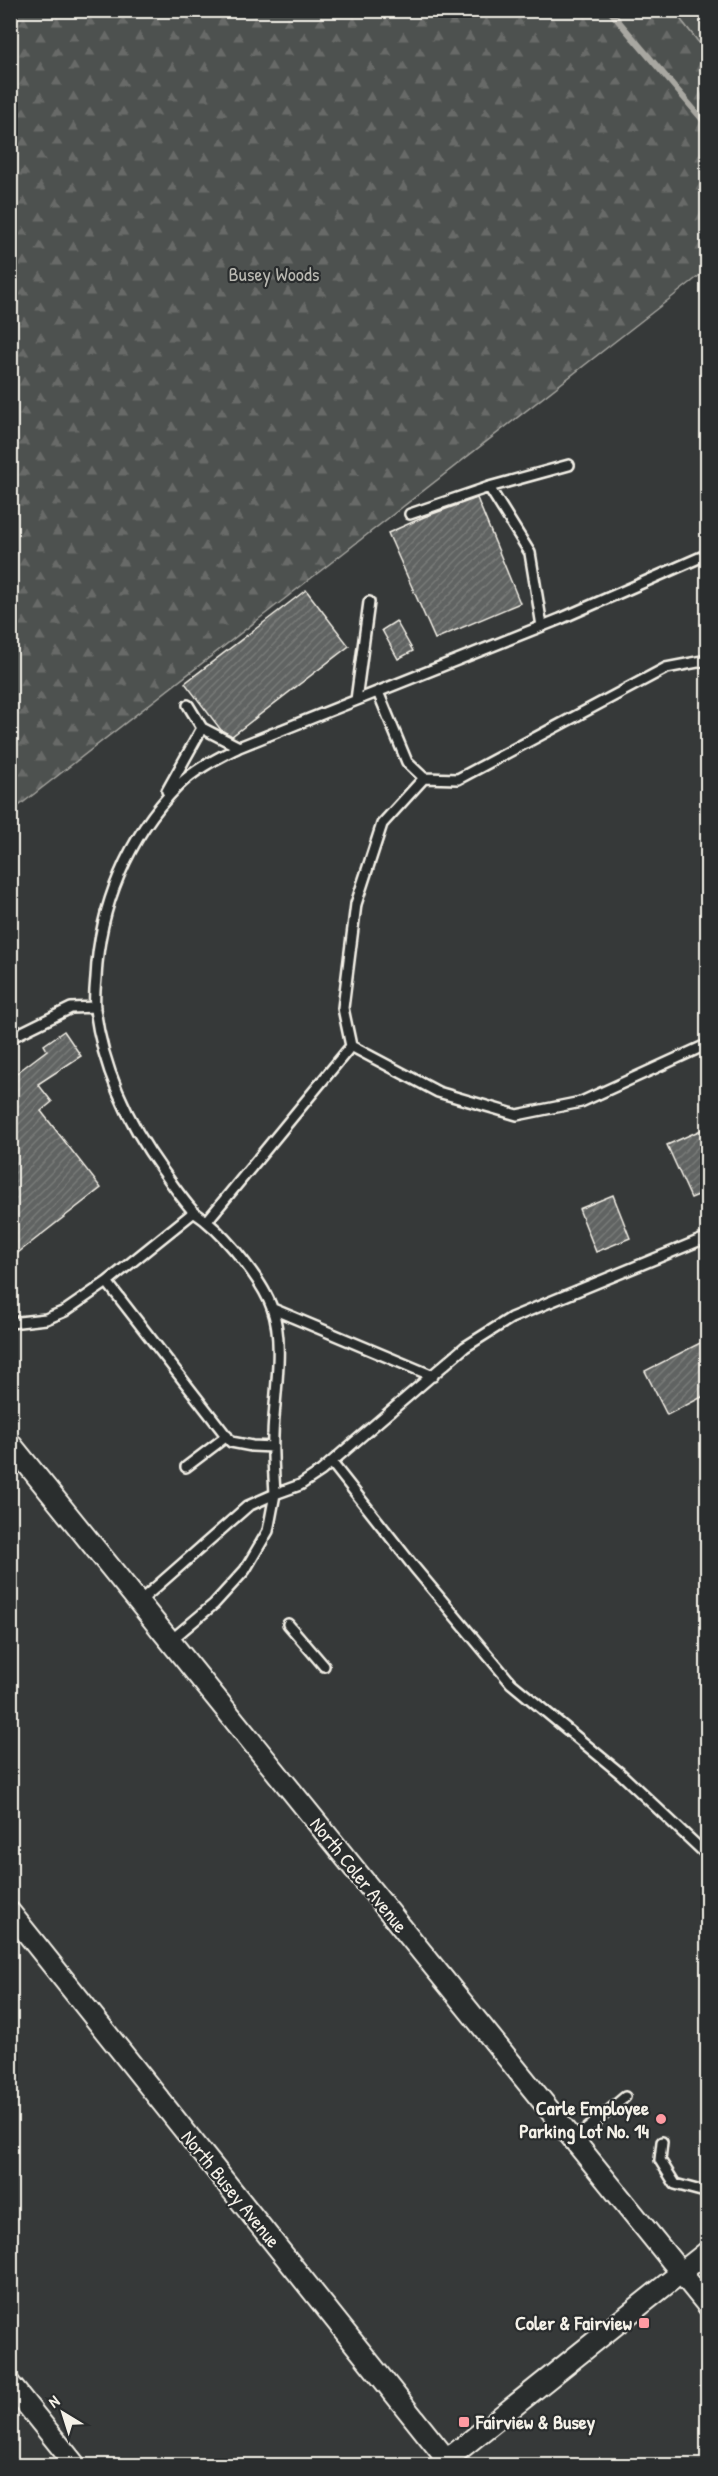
<svg xmlns="http://www.w3.org/2000/svg" width="718" height="2476" viewBox="0 0 718 2476" font-family="'Patrick Hand',sans-serif">
<style>
.green{fill:#4e514f;stroke:#a1a19c;stroke-width:1.5}
.forest{fill:url(#forest-firs);stroke:#a1a19c;stroke-width:1.5}
.lines{fill:none;stroke-linecap:round;stroke-linejoin:round}
.stream{stroke:#a8a7a1;stroke-width:6}
.building{fill:url(#building-hatch);stroke:#f4f1e8;stroke-width:1.5}
.lane-casing{stroke:#f4f1e8;stroke-width:14}
.street-casing{stroke:#f4f1e8;stroke-width:24}
.lane{stroke:#2a2d2e;stroke-width:9}
.street{stroke:#2a2d2e;stroke-width:20}
.poi-dot{fill:#ff9aa2;stroke:#2a2d2e;stroke-width:2}
.labels{text-anchor:middle;stroke-width:4.5;stroke-linejoin:round;paint-order:stroke}
.park-label{font-size:20px;fill:#bab9b2;stroke:#2a2d2e}
.street-label{font-size:20px;fill:#f4f1e8;stroke:#2a2d2e}
.poi-label{font-size:20px;font-weight:bold;fill:#f4f1e8;stroke:#2a2d2e;text-anchor:end}
</style>
<defs>
<pattern id="forest-firs" width="22" height="20" patternUnits="userSpaceOnUse" patternTransform="scale(1.5)"><rect width="22" height="20" fill="#4e514f"/><path d="M5 1l3.5 6h-7zM16 11l3.5 6h-7z" fill="#686a68"/></pattern>
<pattern id="building-hatch" width="6" height="6" patternUnits="userSpaceOnUse" patternTransform="scale(1.5)"><rect width="6" height="6" fill="#616362"/><path d="M-1 1l2-2M0 6l6-6M5 7l2-2" fill="none" stroke="#787a78"/></pattern>
</defs>
<rect width="100%" height="100%" fill="#363939"/>
<filter id="ink" filterUnits="userSpaceOnUse"><feTurbulence type="fractalNoise" baseFrequency=".0167" numOctaves="2"/><feDisplacementMap in="SourceGraphic" scale="12" xChannelSelector="R" yChannelSelector="G"/><feConvolveMatrix kernelMatrix="1 2 1 2 8 2 1 2 1" color-interpolation-filters="sRGB"/></filter>
<g filter="url(#ink)">
<!-- green -->
<path class="green" d="M674 11H707V53Z"/>
<!-- forest -->
<path class="forest" d="M11 10 674 11 707 53 708 269 11 812Z"/>
<g class="lines">
<!-- stream -->
<path class="stream" d="M609 10 708 126"/>
</g>
<!-- building -->
<path class="building" d="M477 498 520 603 435 639 388 533 424 517Z
M306 590 349 646 232 736 221 730 185 683Z
M396 621 413 651 398 659 382 630Z
M64 1031 81 1056 38 1084 52 1102 41 1111 101 1188 10 1259V1078L47 1050 44 1045Z
M708 1127V1191L691 1198 667 1145Z
M613 1195 630 1238 596 1252 579 1209Z
M708 1339V1394L667 1415 645 1371Z"/>
<g class="lines">
<defs>
<path id="lane" d="M489 487 569 465
M410 514 489 487 530 553 542 626
M708 554 560 619 239 747C218 758 195 769 178 786 128 837 99 907 96 978 95 988 94 999 95 1009 103 1069 128 1123 163 1171 172 1184 182 1199 193 1211 197 1215 203 1218 207 1222 229 1240 263 1282 272 1308 285 1344 274 1396 273 1435 272 1454 274 1474 275 1494L300 1485 321 1471 465 1347 511 1318 708 1237
M378 692 407 762 424 778 458 779 666 668 708 660
M356 700 369 602
M202 728 239 747
M424 778 382 824 356 904 343 1008 351 1046 438 1092 517 1115 581 1102 708 1044
M167 791 202 728 188 705
M10 1038 71 1008 95 1007
M194 1212 107 1282 231 1442 252 1446 273 1447
M207 1221 351 1046
M273 1309 433 1376
M10 1323 46 1319 65 1311 107 1282
M332 1463 414 1567 511 1683 620 1773 708 1856
M186 1467 227 1436
M139 1602 248 1506 275 1494
M288 1624 324 1666
M170 1641 214 1604 245 1570 268 1531 275 1494
M574 2140 625 2097
M662 2142 660 2160 675 2184 701 2191"/>
<path id="street" d="M10 1443 708 2306
M10 1912 452 2466
M10 2384 76 2466
M439 2466 708 2251"/>
</defs>
<!-- lane casing -->
<use href="#lane" class="lane-casing"/>
<!-- street casing -->
<use href="#street" class="street-casing"/>
<!-- lane -->
<use href="#lane" class="lane"/>
<!-- street -->
<use href="#street" class="street"/>
</g>
</g>
<!-- markers -->
<g class="poi-dot">
<circle cx="661" cy="2119" r="6"/>
<rect x="638" y="2317" width="12" height="12" rx="3"/>
<rect x="458" y="2416" width="12" height="12" rx="3"/>
</g>
<g class="labels">
<!-- park labels -->
<g class="park-label">
<text x="274" y="281">Busey Woods</text>
</g>
<!-- street labels -->
<g class="street-label">
<text transform="translate(359 1875) rotate(51)" y="7">North Coler Avenue</text>
<text transform="translate(231 2189) rotate(51)" y="7">North Busey Avenue</text>
</g>
<!-- poi labels -->
<g class="poi-label">
<text x="649" y="2115">Carle Employee<tspan x="649" dy="23">Parking Lot No. 14</tspan></text>
<text x="632" y="2330">Coler &amp; Fairview</text>
<text x="476" y="2429" text-anchor="start">Fairview &amp; Busey</text>
</g>
</g>
<!-- margin -->
<rect width="718" height="2476" fill="none" stroke="#2a2d2e" stroke-width="36"/>
<rect x="18" y="18" width="682" height="2440" fill="none" stroke="#f4f1e8" stroke-width="2" filter="url(#ink)"/>
<!-- north arrow -->
<g transform="translate(63 2413) rotate(322)" stroke="#2a2d2e" stroke-width="4.5" paint-order="stroke">
<path d="M0-4.5L10 22L0 15L-10 22Z" fill="#f4f1e8"/>
<text y="-9" font-size="16" font-weight="bold" text-anchor="middle" fill="#f4f1e8">N</text>
</g>
</svg>
